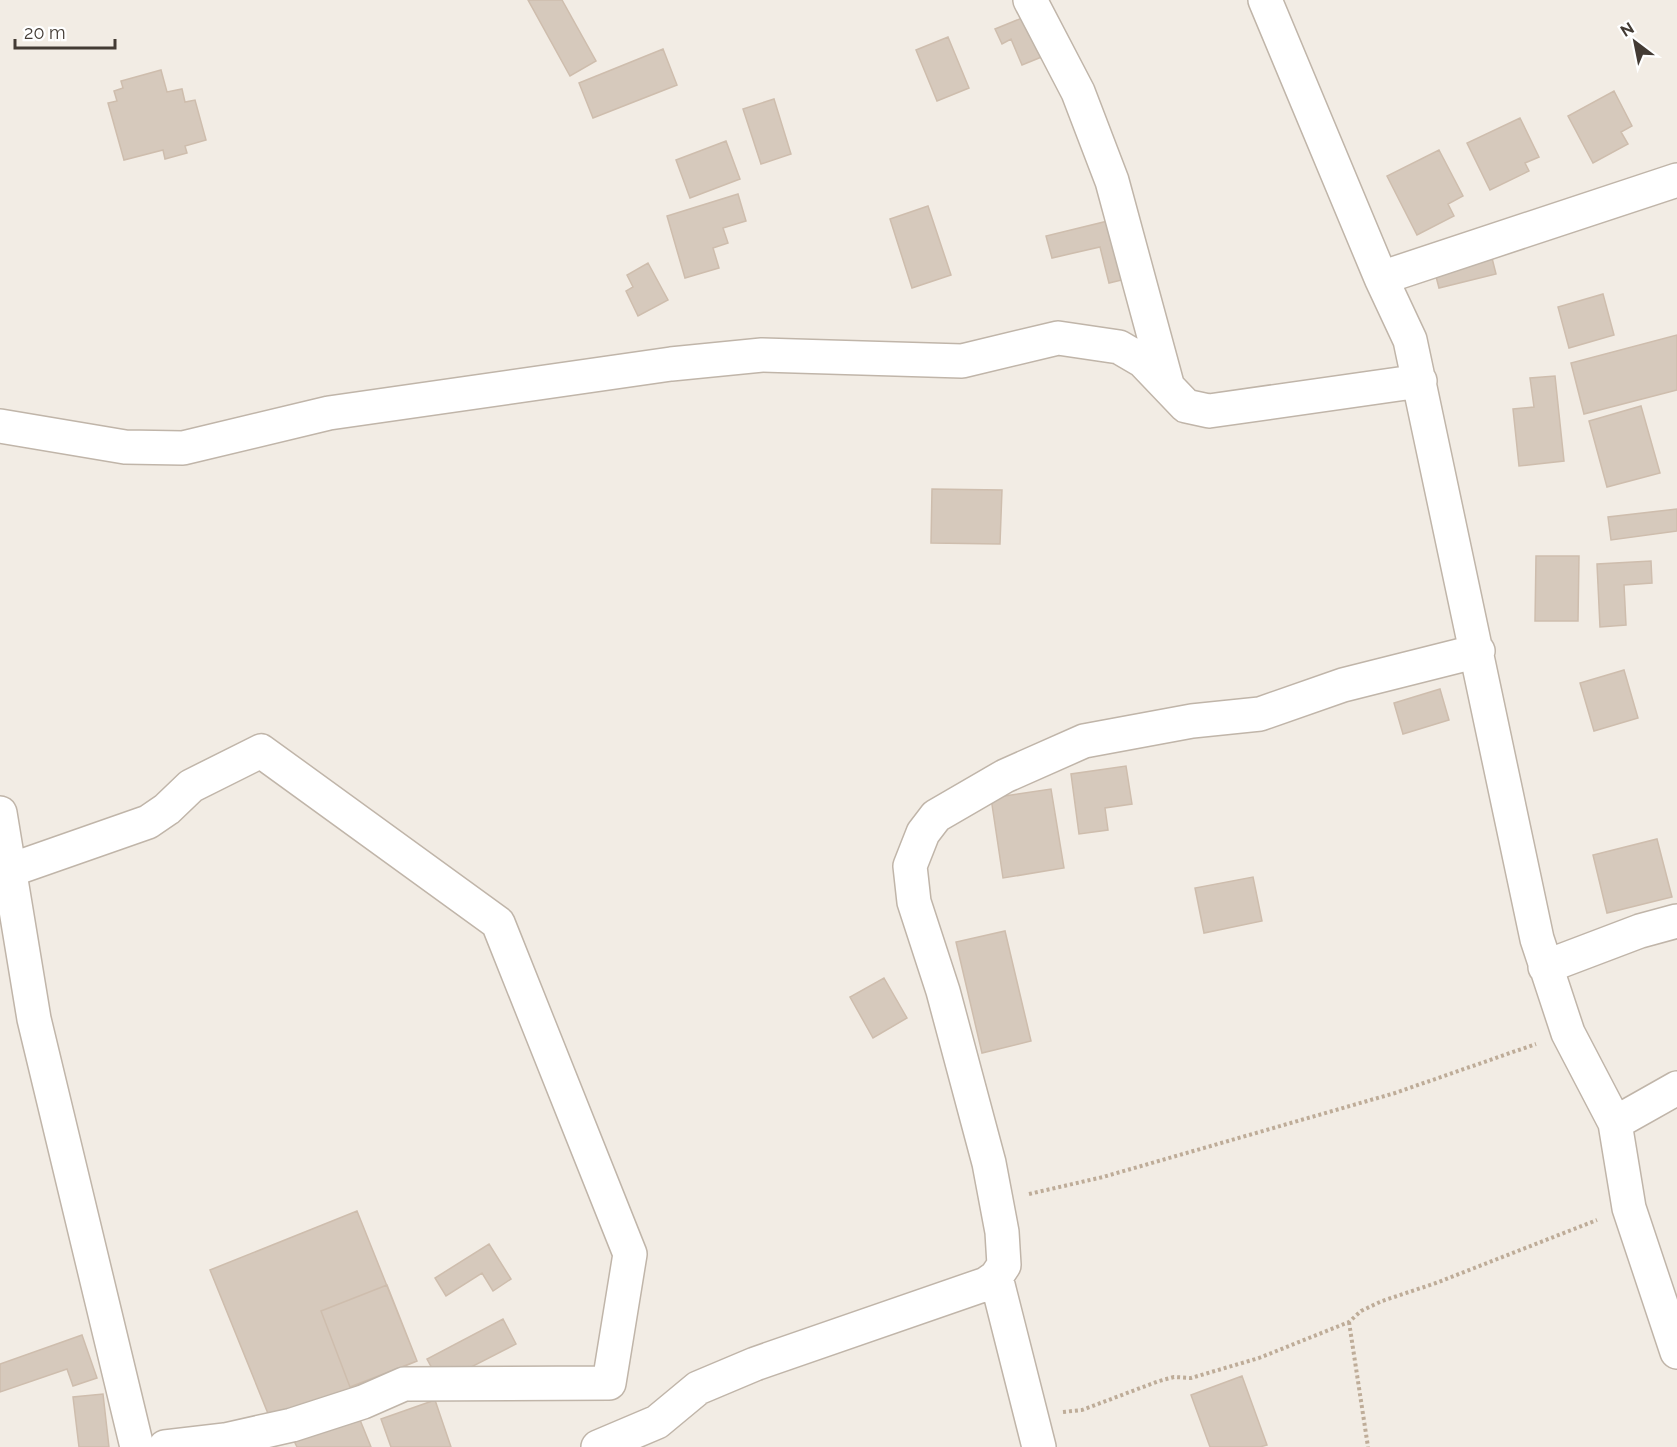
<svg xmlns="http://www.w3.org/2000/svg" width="1677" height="1447" viewBox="0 0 1677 1447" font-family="Raleway,sans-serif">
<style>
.building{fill:#d6c9bc;stroke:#cebdad;stroke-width:1.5}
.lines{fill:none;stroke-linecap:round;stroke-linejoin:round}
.street-casing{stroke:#c0b5a9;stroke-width:36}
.path{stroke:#beac98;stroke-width:4;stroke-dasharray:3 3;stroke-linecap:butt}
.street{stroke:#fff;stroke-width:33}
</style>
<rect width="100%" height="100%" fill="#f2ece4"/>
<!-- building -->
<path class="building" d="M528 0H562L596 61 570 76Z
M1027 16 1044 56 1022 65 1011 39 1002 44 995 29Z
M948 37 969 88 937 101 916 50Z
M663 49 677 85 593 118 579 83Z
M161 70 167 92 182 89 185 102 195 100 206 140 185 146 187 153 165 159 163 150 124 160 108 103 117 101 114 91 123 88 121 81Z
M1614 91 1632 126 1621 132 1628 144 1593 163 1568 116Z
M774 99 791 154 761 164 743 109Z
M1520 118 1539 157 1525 163 1529 171 1490 190 1467 143Z
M726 141 740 179 690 198 676 160Z
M1439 150 1463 196 1448 204 1454 216 1417 235 1387 176Z
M738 194 746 221 723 228 728 243 713 248 719 268 685 278 667 216Z
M928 206 951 275 912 288 890 219Z
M1116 219 1130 278 1109 283 1100 247 1052 258 1046 236Z
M1490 250 1496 274 1439 288 1433 265Z
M648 263 668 300 638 316 626 291 633 287 627 275Z
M1603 294 1614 335 1569 348 1558 307Z
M1677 335V390L1584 414 1571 363Z
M1555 376 1564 461 1519 466 1513 409 1534 407 1530 378Z
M1641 406 1660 473 1607 487 1589 421Z
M932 489 1002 490 1000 544 931 543Z
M1677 509V531L1611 540 1608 517Z
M1536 556H1579L1578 621H1535Z
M1651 561 1652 583 1624 585 1626 625 1600 627 1597 564Z
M1624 670 1638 718 1594 731 1580 683Z
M1440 689 1449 720 1403 734 1394 703Z
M1126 766 1132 804 1105 808 1108 830 1079 834 1071 774Z
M1051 789 1064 868 1003 878 991 798Z
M1657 839 1672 897 1607 913 1593 855Z
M1253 877 1262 921 1204 933 1195 888Z
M1005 931 1031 1041 982 1053 956 942Z
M884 978 907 1018 873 1038 850 997Z
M357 1211 417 1361 271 1421 210 1270Z
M489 1244 511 1279 493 1291 482 1273 446 1296 435 1278Z
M387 1285 417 1361 350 1387 321 1311Z
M503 1319 516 1344 440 1383 427 1359Z
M82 1335 97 1378 73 1386 67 1369 0 1392V1364Z
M1242 1376 1267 1445 1260 1447H1210L1191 1395Z
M103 1394 109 1447H79L73 1397Z
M435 1400 451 1447H391L381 1419Z
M358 1415 371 1447H297L294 1441Z"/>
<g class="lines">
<defs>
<path id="street" d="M1030 0 1078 92 1112 181 1167 384
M1265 0 1381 278 1410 340 1537 939 1568 1033 1615 1123 1629 1208 1677 1352
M1381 278 1677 180
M0 426 125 447 183 448 329 413 671 364 762 355 962 361 1058 338 1119 347 1143 361 1186 406 1209 411 1420 381
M0 813 34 1019 137 1447
M8 871 148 822 167 809 191 786 261 751 498 923 630 1254 609 1383 404 1384 363 1402 292 1425 225 1440 165 1447
M1545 967 1640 931 1677 921
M1615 1123 1677 1088
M996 1277 1039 1447
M598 1447 657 1422 698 1388 755 1364 986 1284 996 1277 1004 1265 1002 1232 989 1163 943 991 914 902 910 866 923 833 936 816 1005 776 1084 741 1192 721 1260 714 1343 685 1478 651"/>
</defs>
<!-- street casing -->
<use href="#street" class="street-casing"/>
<!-- path -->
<path class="path" d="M1029 1194 1103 1177 1395 1093 1536 1044
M1349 1322 1368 1447
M1063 1412 1082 1410 1159 1381 1174 1377 1191 1378 1259 1358 1349 1322 1361 1311 1382 1301 1436 1283 1597 1220"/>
<!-- street -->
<use href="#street" class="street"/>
</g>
<!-- north arrow -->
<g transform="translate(1635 42) rotate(328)" stroke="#ffffff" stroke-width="4.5" paint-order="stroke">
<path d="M0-4.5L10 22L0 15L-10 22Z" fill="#433b34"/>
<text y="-9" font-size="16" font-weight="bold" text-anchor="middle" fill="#433b34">N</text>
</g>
<!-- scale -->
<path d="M15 39v9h100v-9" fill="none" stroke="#433b34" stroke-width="3"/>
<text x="24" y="39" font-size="18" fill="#433b34" stroke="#ffffff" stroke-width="4.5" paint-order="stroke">20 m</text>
</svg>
